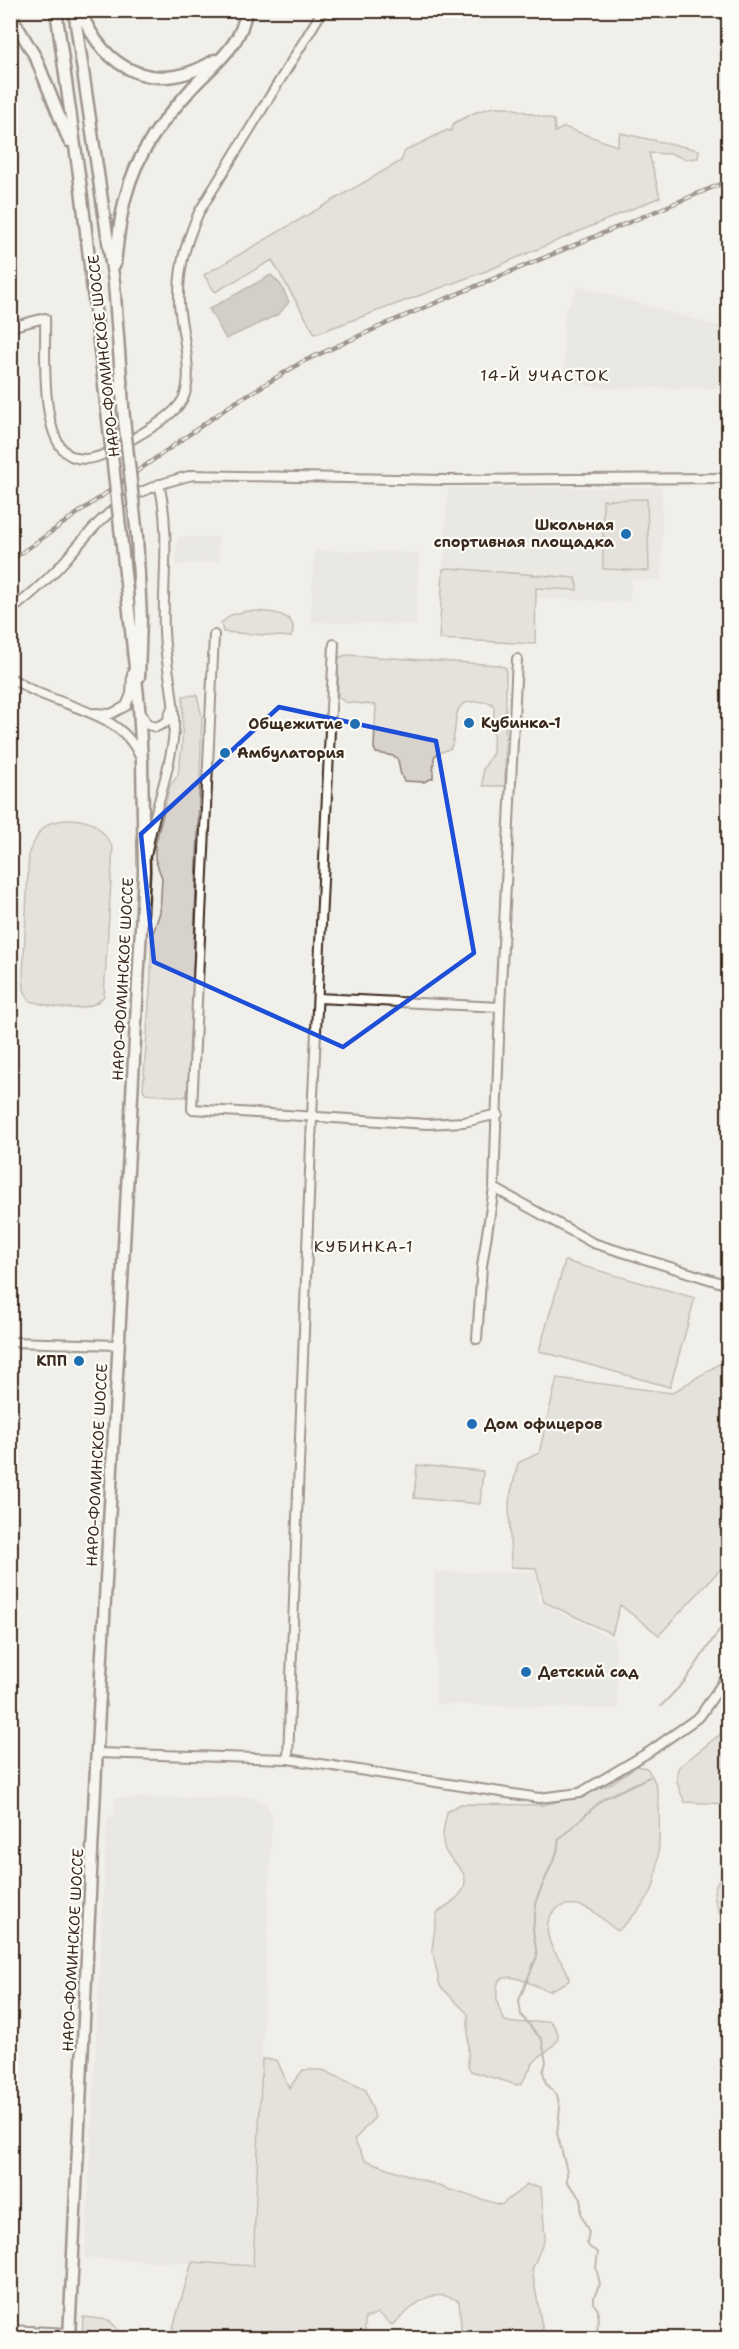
<svg xmlns="http://www.w3.org/2000/svg" width="739" height="2349" viewBox="0 0 739 2349" font-family="'Shantell Sans',sans-serif">
<style>
.built{fill:#e3e0da}
.green{fill:#d7d2cc;stroke:#897e75;stroke-width:1.5}
.water{fill:#aea69f;stroke:#80746b;stroke-width:1.5}
.lines{fill:none;stroke-linecap:round;stroke-linejoin:round}
.stream{stroke:#80746b;stroke-width:2}
.street-casing{stroke:#3b2a1e;stroke-width:12}
.secondary-casing{stroke:#3b2a1e;stroke-width:15}
.street{stroke:#fdfcf7;stroke-width:8}
.secondary{stroke:#fdfcf7;stroke-width:10}
.rail-casing{stroke:#3b2a1e;stroke-width:4.5}
.rail{stroke:#fdfcf7;stroke-width:2;stroke-dasharray:7;stroke-linecap:butt}
.secondary-bridge-casing{stroke:#3b2a1e;stroke-width:15;stroke-linecap:butt}
.secondary-bridge{stroke:#fdfcf7;stroke-width:10}
.marked{fill:none;stroke:#1d4ed8;stroke-width:4.5;stroke-linejoin:round}
.poi-dot{fill:#1f6fb2;stroke:#fdfcf7;stroke-width:2}
.labels{text-anchor:middle;stroke-width:4.5;stroke-linejoin:round;paint-order:stroke}
.street-label{font-size:15px;fill:#3b2a1e;stroke:#fdfcf7}
.poi-label{font-size:15px;font-weight:bold;fill:#3b2a1e;stroke:#fdfcf7;text-anchor:start}
.neighbourhood-label{font-size:16px;letter-spacing:1.5px;fill:#3b2a1e;stroke:#fdfcf7}
</style>
<rect width="100%" height="100%" fill="#f1efea"/>
<filter id="ink" filterUnits="userSpaceOnUse"><feTurbulence type="fractalNoise" baseFrequency=".0167" numOctaves="2"/><feDisplacementMap in="SourceGraphic" scale="12" xChannelSelector="R" yChannelSelector="G"/><feConvolveMatrix kernelMatrix="1 2 1 2 8 2 1 2 1" color-interpolation-filters="sRGB"/></filter>
<g filter="url(#ink)">
<!-- built -->
<path class="built" d="M578 286 728 329V388H599L564 380V314Z
M662 487V579L631 580 630 602 536 598 535 644 439 639 448 488Z
M178 537H218L219 561 176 565Z
M314 550 419 553 416 625 311 622Z
M435 1572H535L539 1602 615 1640 618 1709 436 1704Z
M251 1797 266 1804 272 1816 253 2266 85 2258 107 1819 115 1814V1798Z"/>
<!-- green -->
<path class="green" d="M494 107H508L554 120 555 132 564 127 617 146 620 133 699 150 698 158 686 159 672 154 649 153 660 197 486 271 315 334 272 260 215 292 204 275 401 161 405 151 447 130 451 131 454 123 476 112Z
M647 499 649 571 603 569V500Z
M449 568 575 578 577 582V590L536 588 535 644 439 639 443 569Z
M247 611C262 611 303 611 291 637L223 632 221 623 231 615Z
M347 655 499 665 506 668 505 786H483V769L493 753 494 707 491 703C445 695 461 719 451 748L437 754 434 757 433 778 424 782 404 781C392 760 410 757 376 753L374 748 376 705 345 702 338 697V660L340 657Z
M197 695 202 717 189 1092 184 1097 146 1094 143 1089 151 977V939L160 912 162 878 155 859V845L170 786 178 775 182 747 183 696Z
M70 819C94 820 101 827 113 848L104 996C88 1016 51 1007 30 1001L24 990 23 975 29 852 40 831 50 823Z
M565 1261 695 1298 670 1387 539 1351Z
M719 1364 728 1367V1561L659 1635 620 1605 612 1634 544 1602 536 1568 511 1567 509 1501 518 1463 539 1453 557 1378 672 1393Z
M417 1465 483 1471 480 1504 414 1498Z
M728 1728V1804L685 1802C680 1792 673 1778 679 1767Z
M637 1766 647 1768C651 1775 656 1782 657 1790 661 1808 660 1876 651 1892 643 1907 630 1919 618 1931 607 1925 599 1913 589 1909 559 1895 539 1916 551 1945 556 1958 569 1967 569 1981L549 1991C534 1987 515 1971 499 1980 494 1995 497 2008 505 2021L514 2023 550 2021C571 2044 546 2047 534 2062 529 2069 526 2077 521 2084L517 2085 471 2071 468 2067V2014L440 1986 432 1949 437 1913C449 1904 472 1892 463 1873 459 1865 449 1859 445 1850 440 1838 445 1824 447 1812L460 1804 543 1805 583 1796 612 1783Z
M728 1874V1924C715 1909 705 1884 728 1874Z
M728 1963V2013L722 1998Z
M262 2059 277 2060 289 2088 303 2070H323L366 2090 375 2117 354 2140 365 2160 447 2189 501 2205 527 2185 541 2187 545 2238 532 2270 544 2338H462L459 2301C428 2285 415 2306 392 2325L378 2313 365 2318V2338H178L173 2328 192 2262 253 2266Z
M83 2317 109 2320 126 2338H82Z"/>
<!-- water -->
<path class="water" d="M271 275 281 285 289 302 279 314 226 339 209 309Z"/>
<g class="lines">
<!-- stream -->
<path class="stream" d="M661 1706 685 1681 728 1617
M597 2338 598 2310 594 2304V2297L600 2284 596 2268 598 2252 589 2247 587 2242 589 2232 581 2215V2198L567 2182V2171L557 2133 560 2108 557 2095 546 2083 543 2072 546 2062 542 2040 521 2015 519 2000 537 1956 533 1929 537 1898 557 1852 559 1839 603 1799 649 1777"/>
<defs>
<path id="street" d="M10 327 45 318C46 351 39 440 71 456 89 464 106 454 122 445 140 434 173 418 183 399 195 375 181 330 179 304 178 267 185 245 199 212L323 10
M10 611C27 598 44 583 59 567 82 542 101 514 132 497 151 486 172 480 193 475L444 480 728 478
M214 635 192 1109 427 1124 464 1122 498 1114
M10 677C16 682 24 685 30 689 67 708 121 713 139 755
M95 713 111 714 126 706 131 694 132 674
M141 713 148 725 156 727 167 722 171 710
M147 852C153 814 168 778 173 740 178 704 165 667 164 631 162 582 171 531 159 484
M318 998 500 1007
M494 1188 593 1243 728 1285
M477 1339 482 1266 494 1188 500 1007 517 659
M10 1342 119 1345
M97 1753 288 1759 539 1798 580 1793 649 1752 700 1716 728 1675
M288 1759 312 1117 334 644
M10 2330 69 2333"/>
<path id="secondary" d="M56 10 81 189 109 428
M74 10 114 282 124 419
M80 10C105 72 157 96 215 60
M10 14 36 58 69 141
M115 264C120 216 125 178 152 138 163 120 179 103 192 88 215 63 242 46 246 10
M137 536 141 618 139 677
M69 2338 96 1767 144 872 142 762 139 706 122 545"/>
</defs>
<!-- street casing -->
<use href="#street" class="street-casing"/>
<!-- secondary casing -->
<use href="#secondary" class="secondary-casing"/>
<!-- street -->
<use href="#street" class="street"/>
<!-- secondary -->
<use href="#secondary" class="secondary"/>
<defs>
<path id="rail" d="M10 561 231 405 302 362 390 322 728 181"/>
</defs>
<!-- rail casing -->
<use href="#rail" class="rail-casing"/>
<!-- rail -->
<use href="#rail" class="rail"/>
<defs>
<path id="secondary-bridge" d="M124 419 137 536
M109 428 122 545"/>
</defs>
<!-- secondary-bridge casing -->
<use href="#secondary-bridge" class="secondary-bridge-casing"/>
<!-- secondary-bridge -->
<use href="#secondary-bridge" class="secondary-bridge"/>
</g>
</g>
<!-- marked area -->
<path d="M0 0H739V2349H0ZM279 707 436 741 474 953 343 1047 154 962 141 834Z" fill="#f1efea" fill-opacity=".55" fill-rule="evenodd"/>
<path class="marked" d="M279 707 436 741 474 953 343 1047 154 962 141 834Z"/>
<!-- markers -->
<g class="poi-dot">
<circle cx="626" cy="534" r="6"/>
<circle cx="469" cy="723" r="6"/>
<circle cx="355" cy="724" r="6"/>
<circle cx="225" cy="753" r="6"/>
<circle cx="79" cy="1361" r="6"/>
<circle cx="472" cy="1424" r="6"/>
<circle cx="526" cy="1672" r="6"/>
</g>
<g class="labels">
<!-- street labels -->
<g class="street-label">
<text transform="translate(104 356) rotate(-96)" y="5">НАРО-ФОМИНСКОЕ ШОССЕ</text>
<text transform="translate(123 979) rotate(-87)" y="5">НАРО-ФОМИНСКОЕ ШОССЕ</text>
<text transform="translate(97 1465) rotate(-87)" y="5">НАРО-ФОМИНСКОЕ ШОССЕ</text>
<text transform="translate(73 1950) rotate(-87)" y="5">НАРО-ФОМИНСКОЕ ШОССЕ</text>
</g>
<!-- poi labels -->
<g class="poi-label">
<text x="614" y="530" text-anchor="end">Школьная<tspan x="614" dy="17">спортивная площадка</tspan></text>
<text x="481" y="728">Кубинка-1</text>
<text x="343" y="729" text-anchor="end">Общежитие</text>
<text x="237" y="758">Амбулатория</text>
<text x="67" y="1366" text-anchor="end">КПП</text>
<text x="484" y="1429">Дом офицеров</text>
<text x="538" y="1677">Детский сад</text>
</g>
<!-- neighbourhood labels -->
<g class="neighbourhood-label">
<text x="545" y="381">14-Й УЧАСТОК</text>
<text x="364" y="1252">КУБИНКА-1</text>
</g>
</g>
<!-- margin -->
<rect width="739" height="2349" fill="none" stroke="#fdfcf7" stroke-width="36"/>
<rect x="18" y="18" width="703" height="2313" fill="none" stroke="#3b2a1e" stroke-width="2" filter="url(#ink)"/>
</svg>
